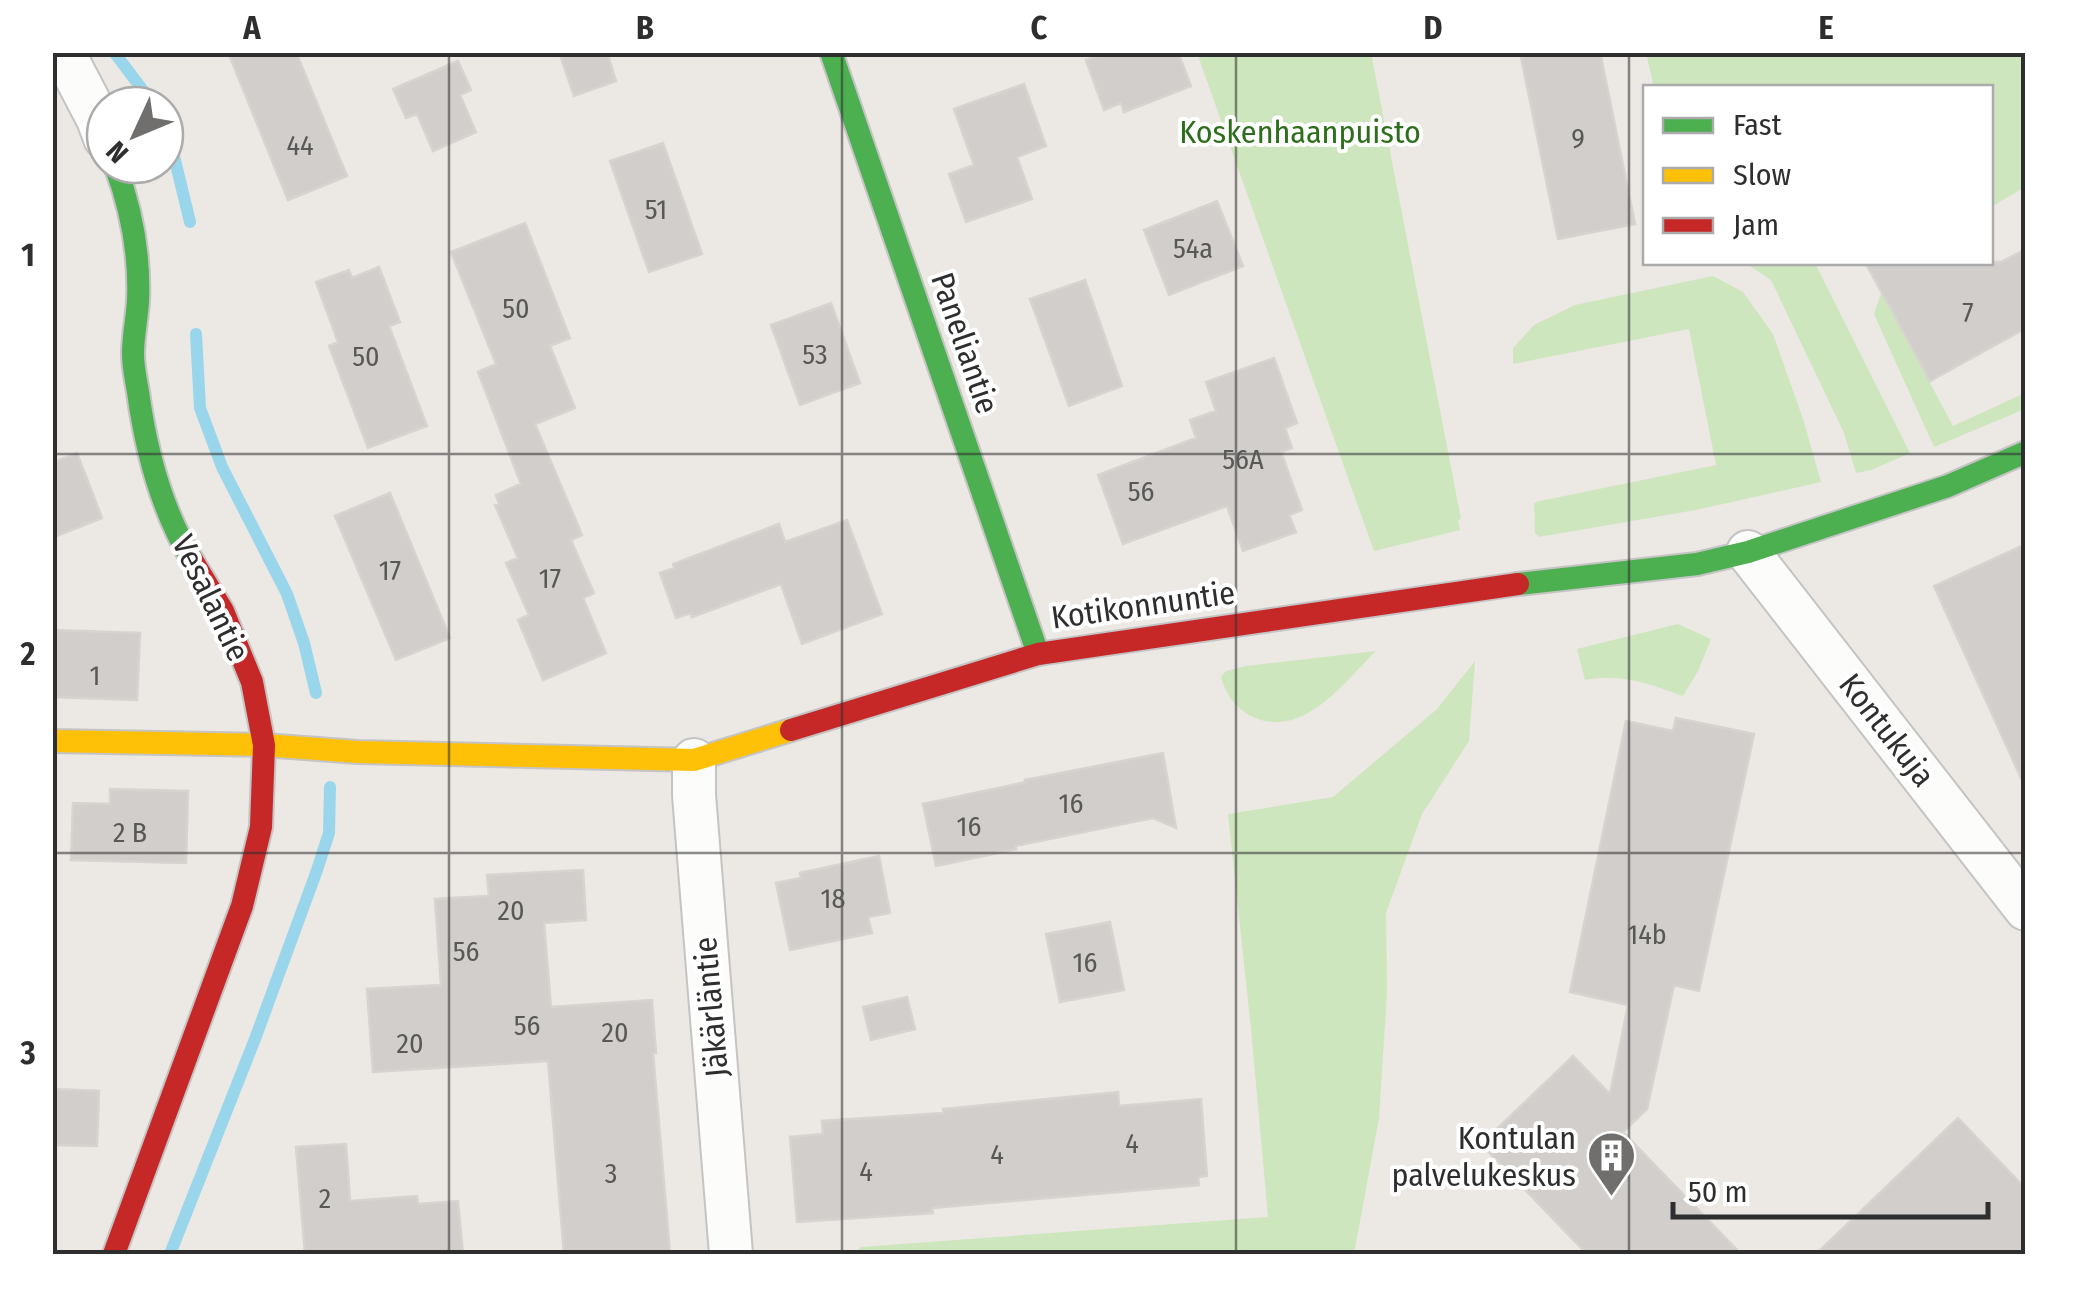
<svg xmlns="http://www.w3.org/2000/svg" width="2078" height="1307" viewBox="0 0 2078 1307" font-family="'Fira Sans Condensed',sans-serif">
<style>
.green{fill:#cee6be}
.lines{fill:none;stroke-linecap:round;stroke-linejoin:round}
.stream{stroke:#99d6ec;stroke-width:12}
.building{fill:#d1cecb;stroke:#d7d4d0;stroke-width:2.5}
.street-casing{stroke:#c5c4c5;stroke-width:46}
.fast-casing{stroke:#c5c4c5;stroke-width:26}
.slow-casing{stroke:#c5c4c5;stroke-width:26}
.jam-casing{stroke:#c5c4c5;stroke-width:26}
.street{stroke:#fcfcfb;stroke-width:42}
.fast{stroke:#4caf50;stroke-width:22}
.slow{stroke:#ffc107;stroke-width:22}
.jam{stroke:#c62828;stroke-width:22}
.grid{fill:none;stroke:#2e2e2e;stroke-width:2.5;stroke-opacity:0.55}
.labels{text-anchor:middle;stroke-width:8;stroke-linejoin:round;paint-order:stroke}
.number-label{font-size:28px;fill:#585857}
.park-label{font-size:32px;fill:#2c6e1b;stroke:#fff}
.street-label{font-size:32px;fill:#2e2e2e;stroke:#fff}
.poi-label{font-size:32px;fill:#2e2e2e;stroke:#fff;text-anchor:end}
.neatline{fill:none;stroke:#2e2e2e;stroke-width:4}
.grid-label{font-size:32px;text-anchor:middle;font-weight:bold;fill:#2e2e2e}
</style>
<rect width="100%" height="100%" fill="#ece8e4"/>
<!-- green -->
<path class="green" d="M1197 53H1371L1461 519 1458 520 1460 530 1374 551Z
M1646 53H2025V187L1991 207 1990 88 1654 87Z
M1745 263H1815L1910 453 1871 470 1856 473 1844 433 1771 280Z
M1713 276 1743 292 1773 334 1803 419 1821 482 1696 510 1539 537 1535 533 1534 503 1540 501 1716 465 1689 329 1513 364V348L1534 325 1575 305Z
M1888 287 1897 321 1953 426 2025 393V409L1934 447 1874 314 1880 296Z
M1678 624 1711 639 1698 671 1683 696C1649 684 1622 673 1585 680L1577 649Z
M1376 651C1345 681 1305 738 1255 718 1237 710 1226 696 1221 677L1226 671 1246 666Z
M1475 661 1469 741 1422 814 1386 913 1387 992 1379 1118 1354 1254H855L861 1247 1268 1217 1251 1029 1228 814 1333 797 1437 709Z"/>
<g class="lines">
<!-- stream -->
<path class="stream" d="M114 52 154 105
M165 119 190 222
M196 334 200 408 222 467 287 594 304 643 316 693
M170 1254 255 1039 316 873 329 833 330 787"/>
</g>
<!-- building -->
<path class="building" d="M228 52H296L347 176 288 200Z
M559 52H607L616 81 574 96Z
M1107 52H1178L1191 86 1124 112 1121 103 1104 110 1086 60Z
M1520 52H1600L1635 224 1558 239Z
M458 61 471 90 460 95 476 132 433 151 417 114 406 118 393 89Z
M1024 84 1046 146 1017 157 1032 199 966 222 949 174 974 165 954 109Z
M663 143 702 254 649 272 610 161Z
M1217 201 1243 266 1169 295 1144 230Z
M525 223 570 338 550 346 575 408 535 424 582 535 571 540 594 593 583 598 606 653 543 680 518 620 529 615 506 563 518 558 495 505 499 504 496 495 521 484 478 372 496 364 451 252Z
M2026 249V328L1930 381 1865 262H2001Z
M379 267 400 322 389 326 427 426 368 448 329 346 338 342 316 282 349 270 352 278Z
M1085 280 1122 386 1069 406 1030 299Z
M831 303 860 383 800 405 771 325Z
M1274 358 1297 423 1285 428 1292 448 1281 452 1302 510 1289 515 1296 532 1243 551 1227 506 1123 544 1098 475 1196 438 1190 420 1216 411 1206 382Z
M77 453 102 518 52 538V463Z
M390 493 450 638 396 660 335 516Z
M847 520 882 614 802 644 781 584 692 617 691 613 676 618 660 573 674 568 673 564 779 524 785 542Z
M2026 544V789L1934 586Z
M52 630 140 633 137 700 52 697Z
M1676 718 1754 734 1699 991 1674 985 1647 1109 1623 1132 1741 1254H1587L1481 1144 1573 1056 1610 1094 1628 1005 1570 992 1626 721 1673 731Z
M1163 753 1176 828 1153 818 1015 846 1016 849 936 866 923 804 1026 782 1025 780Z
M110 789 188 791 186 863 71 860 73 803 110 804Z
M879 856 890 913 868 917 872 933 790 950 776 883 801 878 800 873Z
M583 870 586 920 544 923 551 1007 652 1000 656 1053H653L670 1254H564L548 1061 373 1072 367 989 441 985 435 899 489 896 487 875Z
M1110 922 1124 990 1060 1002 1046 934Z
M907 997 915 1029 871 1040 863 1007Z
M52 1089 99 1091 97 1146 52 1145Z
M1118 1092 1119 1106 1201 1099 1207 1176 1198 1177 1199 1185 932 1208 933 1213 797 1222 790 1137 823 1134 822 1121 944 1113 943 1109Z
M1958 1118 2026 1189V1254H1816Z
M346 1144 350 1201 417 1196 418 1204 458 1201 463 1254H305L296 1147Z"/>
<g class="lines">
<defs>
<path id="street" d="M63 52 98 119 105 138
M1748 552 2026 909
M694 760V795L731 1254"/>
<path id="fast" d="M831 52 1038 654
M115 165C131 208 140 255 138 301 137 318 133 336 133 354 133 367 136 380 138 392 146 451 161 509 192 560
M1518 584 1697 564 1748 552 1948 486 2026 452"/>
<path id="slow" d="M52 741 264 745 358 752 694 760 791 730"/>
<path id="jam" d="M791 730 1038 654 1518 584
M114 1254 242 906 261 827 264 745 252 682 223 611 192 560"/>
</defs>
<!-- street casing -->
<use href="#street" class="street-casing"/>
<!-- fast casing -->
<use href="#fast" class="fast-casing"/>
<!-- slow casing -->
<use href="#slow" class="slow-casing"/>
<!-- jam casing -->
<use href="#jam" class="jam-casing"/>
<!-- street -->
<use href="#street" class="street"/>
<!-- fast -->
<use href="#fast" class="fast"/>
<!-- slow -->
<use href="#slow" class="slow"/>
<!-- jam -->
<use href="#jam" class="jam"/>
</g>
<!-- grid -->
<path class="grid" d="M449 52V1254M842 52V1254M1236 52V1254M1629 52V1254M52 454H2026M52 853H2026"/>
<!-- icons -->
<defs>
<symbol id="building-pin" viewBox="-11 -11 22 30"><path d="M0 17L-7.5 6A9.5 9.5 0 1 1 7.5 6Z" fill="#706f6e" stroke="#fff"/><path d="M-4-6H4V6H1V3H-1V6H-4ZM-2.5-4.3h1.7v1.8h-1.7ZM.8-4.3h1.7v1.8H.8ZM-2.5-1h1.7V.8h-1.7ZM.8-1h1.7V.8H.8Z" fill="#fff"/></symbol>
</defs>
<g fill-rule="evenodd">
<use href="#building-pin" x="1584" y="1128" width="55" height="75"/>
</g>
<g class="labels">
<!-- number labels -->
<g class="number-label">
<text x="1578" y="148">9</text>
<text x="300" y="155">44</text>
<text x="656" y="219">51</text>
<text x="1193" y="258">54a</text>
<text x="516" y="318">50</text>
<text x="1968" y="322">7</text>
<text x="815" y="364">53</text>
<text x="366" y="366">50</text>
<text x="1243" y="469">56A</text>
<text x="1141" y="501">56</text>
<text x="390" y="580">17</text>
<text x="550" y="588">17</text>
<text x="95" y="685">1</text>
<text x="1071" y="813">16</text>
<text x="969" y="836">16</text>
<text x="130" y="842">2 B</text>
<text x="833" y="908">18</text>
<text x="511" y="920">20</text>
<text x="1647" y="944">14b</text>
<text x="466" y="961">56</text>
<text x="1085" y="972">16</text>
<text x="527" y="1035">56</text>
<text x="615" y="1042">20</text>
<text x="410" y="1053">20</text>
<text x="1132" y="1153">4</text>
<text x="997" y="1164">4</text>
<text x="866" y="1181">4</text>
<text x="611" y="1183">3</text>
<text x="325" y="1208">2</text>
</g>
<!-- park labels -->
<g class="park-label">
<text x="1300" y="143">Koskenhaanpuisto</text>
</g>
<!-- street labels -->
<g class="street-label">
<text transform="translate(965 343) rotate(71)" y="11">Paneliantie</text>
<text transform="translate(211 598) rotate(64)" y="11">Vesalantie</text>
<text transform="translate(1143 605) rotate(-8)" y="11">Kotikonnuntie</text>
<text transform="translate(1887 730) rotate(52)" y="11">Kontukuja</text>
<text transform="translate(711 1007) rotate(-95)" y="11">Jäkärläntie</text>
</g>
<!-- poi labels -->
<g class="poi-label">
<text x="1576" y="1149">Kontulan<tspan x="1576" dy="37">palvelukeskus</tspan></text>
</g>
</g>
<!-- border -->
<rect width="2078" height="1307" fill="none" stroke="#ffffff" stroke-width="110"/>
<!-- legend -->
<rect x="1643" y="85" width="350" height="180" fill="#ffffff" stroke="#ababab" stroke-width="2.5"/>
<rect x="1663" y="118" width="50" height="15" fill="#4caf50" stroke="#ababab" stroke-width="2.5"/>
<text x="1733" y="135" font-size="30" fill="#2e2e2e">Fast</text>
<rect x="1663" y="168" width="50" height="15" fill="#ffc107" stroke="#ababab" stroke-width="2.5"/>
<text x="1733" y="185" font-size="30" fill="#2e2e2e">Slow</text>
<rect x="1663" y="218" width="50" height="15" fill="#c62828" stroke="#ababab" stroke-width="2.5"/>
<text x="1733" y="235" font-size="30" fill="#2e2e2e">Jam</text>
<!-- north arrow -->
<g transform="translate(135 135) rotate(226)"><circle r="48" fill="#ffffff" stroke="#ababab" stroke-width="2.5"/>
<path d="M0-8L18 38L0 25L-18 38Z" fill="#706f6e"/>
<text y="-15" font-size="28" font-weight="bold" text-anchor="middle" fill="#2e2e2e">N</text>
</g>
<!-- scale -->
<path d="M1673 1202v15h315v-15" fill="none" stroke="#2e2e2e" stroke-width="5"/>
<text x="1688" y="1202" font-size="30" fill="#2e2e2e" stroke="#ffffff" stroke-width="8" paint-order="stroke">50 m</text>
<rect x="55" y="55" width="1968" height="1197" class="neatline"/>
<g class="grid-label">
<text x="252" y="39">A</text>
<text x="645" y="39">B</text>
<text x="1039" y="39">C</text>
<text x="1433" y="39">D</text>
<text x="1826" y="39">E</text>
<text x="28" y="266">1</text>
<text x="28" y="665">2</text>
<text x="28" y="1064">3</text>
</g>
</svg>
